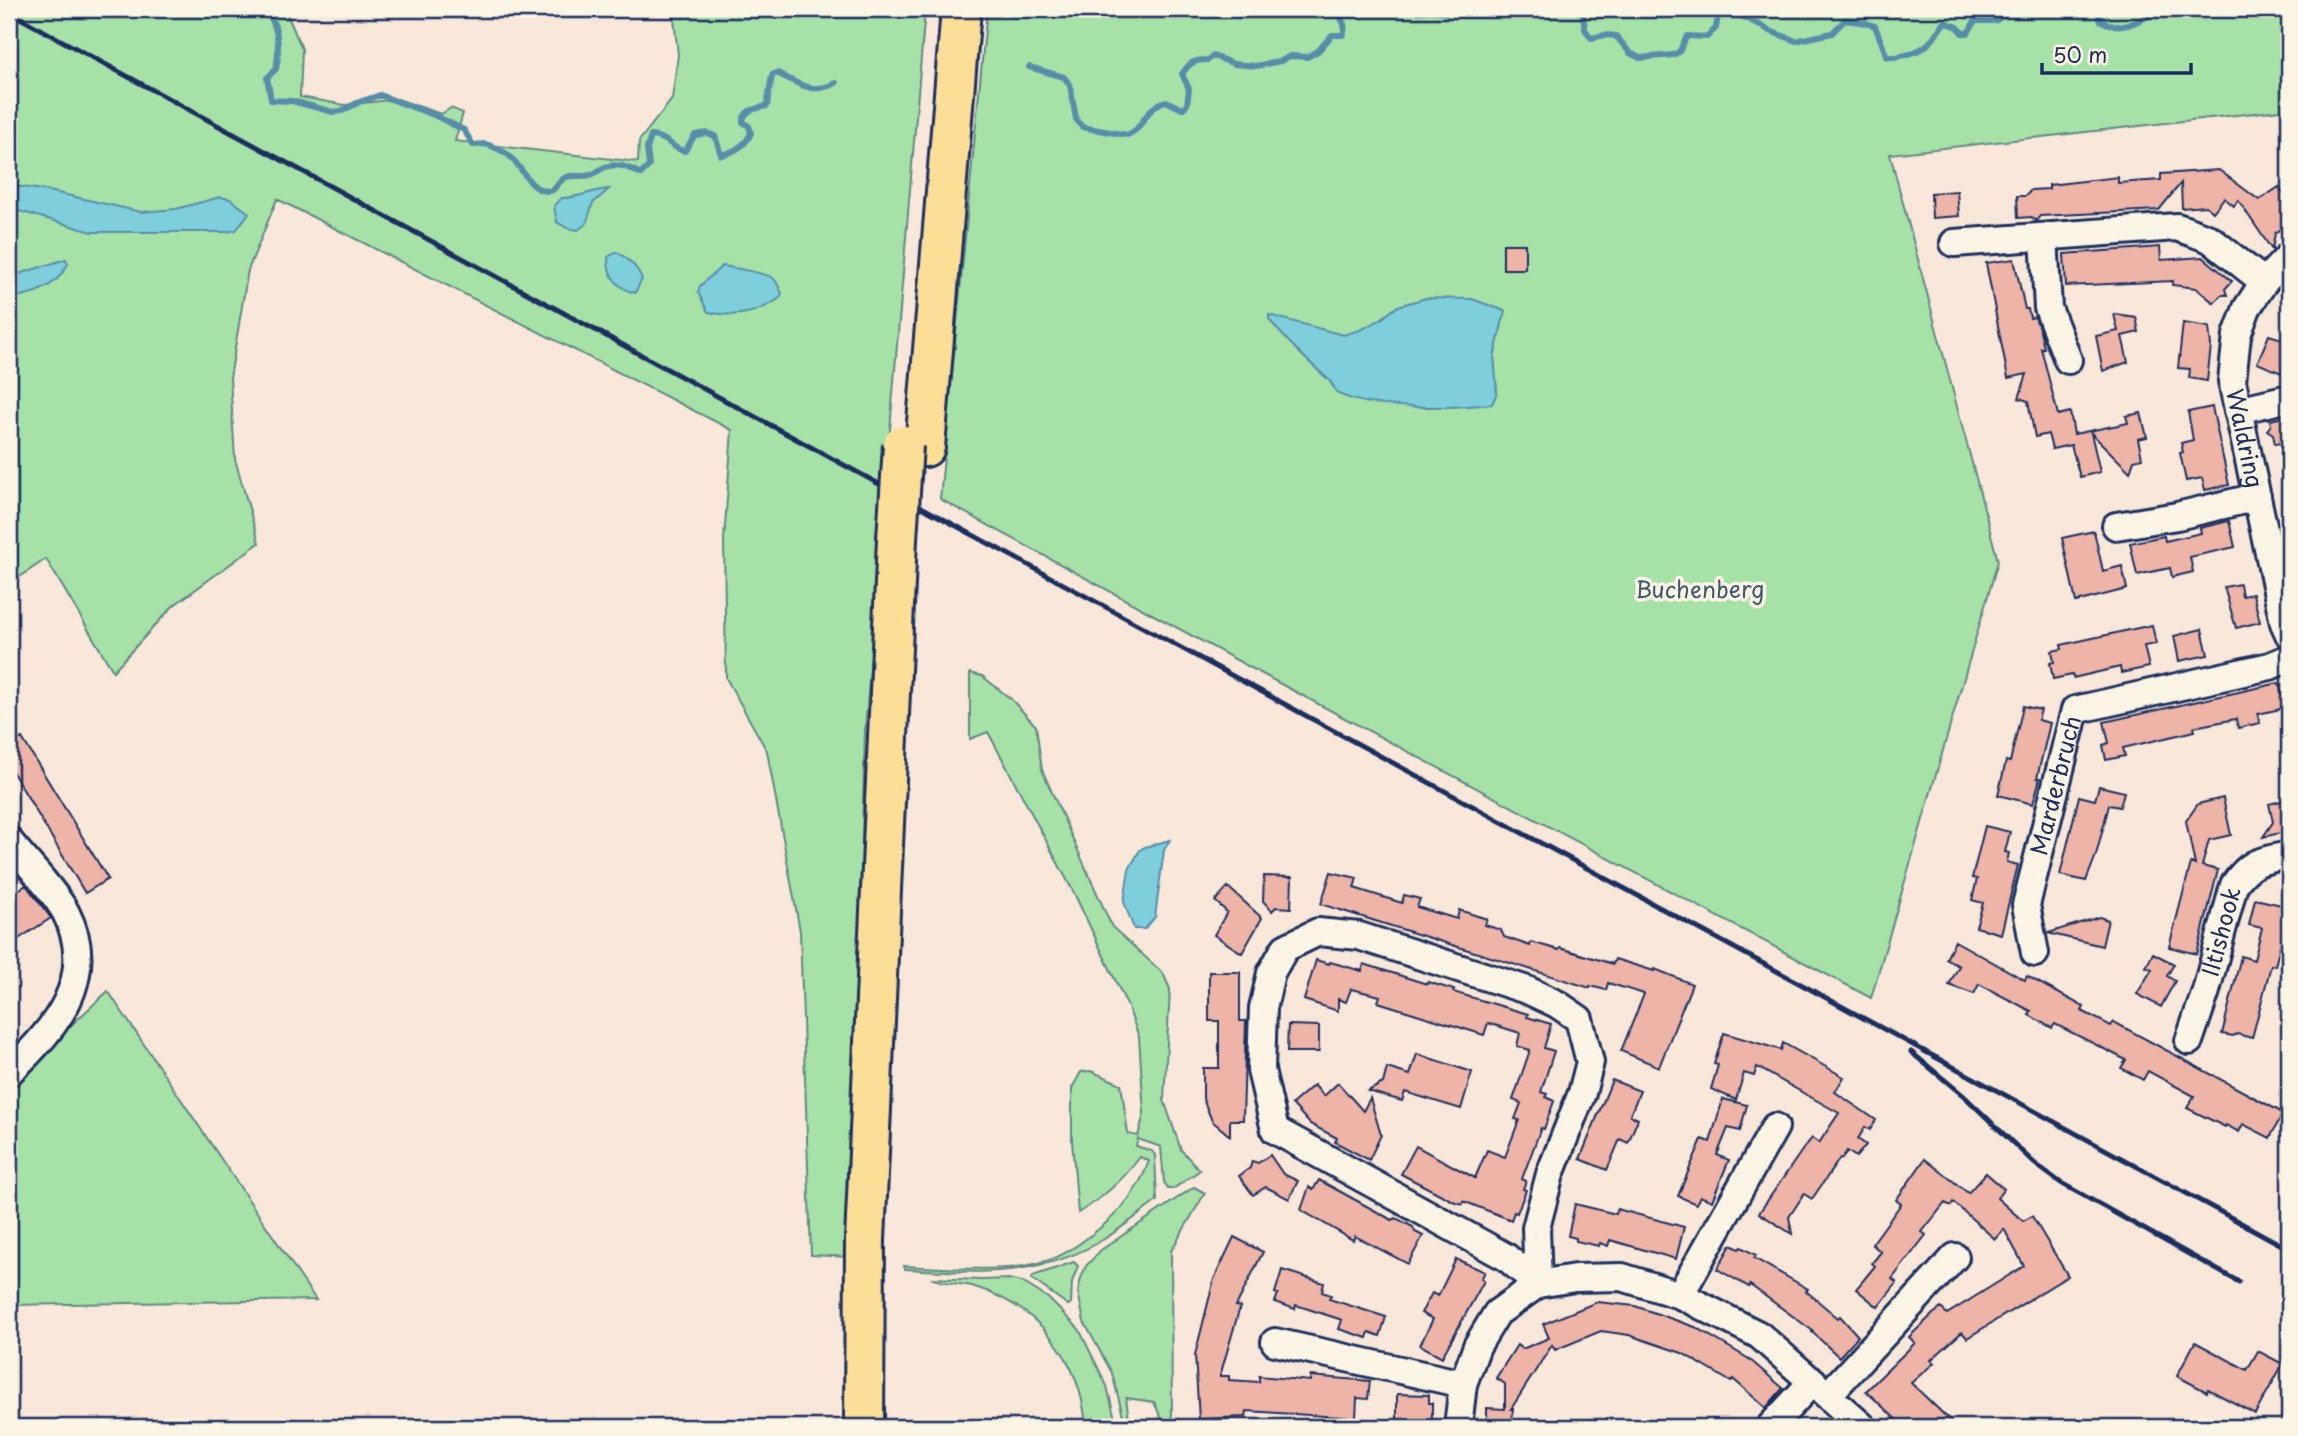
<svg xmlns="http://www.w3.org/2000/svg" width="2298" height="1436" viewBox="0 0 2298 1436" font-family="'Playpen Sans',sans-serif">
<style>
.green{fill:#a6e2a8;stroke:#608883;stroke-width:2;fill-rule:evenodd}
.water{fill:#7fcedb;stroke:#578ea9;stroke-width:2}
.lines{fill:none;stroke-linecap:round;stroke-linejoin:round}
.stream{stroke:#578ea9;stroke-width:6}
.building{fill:#eeb4a8;stroke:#1b2f5e;stroke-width:2}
.minor-casing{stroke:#1b2f5e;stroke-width:32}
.highway-casing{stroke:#1b2f5e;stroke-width:44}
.minor{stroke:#fcf5e5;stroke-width:26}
.highway{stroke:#fdde96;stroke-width:38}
.rail{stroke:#1b2f5e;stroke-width:5}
.highway-bridge-casing{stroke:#1b2f5e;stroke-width:44;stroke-linecap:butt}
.highway-bridge{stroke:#fdde96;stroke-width:38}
.labels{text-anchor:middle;stroke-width:7;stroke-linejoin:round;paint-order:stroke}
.street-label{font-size:23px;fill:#1b2f5e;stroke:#fcf5e5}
.park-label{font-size:23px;fill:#3e5c70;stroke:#fcf5e5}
</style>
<rect width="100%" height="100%" fill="#f9e8d9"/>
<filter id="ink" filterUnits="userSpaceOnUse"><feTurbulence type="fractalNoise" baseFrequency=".0143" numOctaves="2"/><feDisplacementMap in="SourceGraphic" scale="14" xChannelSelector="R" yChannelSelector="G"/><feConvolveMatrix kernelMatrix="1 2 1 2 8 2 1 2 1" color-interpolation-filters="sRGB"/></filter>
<g filter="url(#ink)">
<!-- green -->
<path class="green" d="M9 9H285L302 49 300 97 345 105 398 99 441 114 451 108 463 113 455 141 638 162 639 141 672 99 678 55 673 9H925L865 730 851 1257 811 1255 800 931 767 751 726 678 724 540 732 430 277 199 248 270 230 378 235 459 259 543 173 606 113 671 46 559 9 584Z
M987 9H2289V109L1890 154 1998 561 1871 998 1277 682 940 499ZM1398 306 1505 311 1494 357 1497 393C1459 397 1369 413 1338 393 1334 390 1333 384 1329 380 1308 361 1287 342 1269 319V316C1284 320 1333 336 1345 335 1365 333 1383 318 1398 306Z
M970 673 982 676 1011 699 1036 726 1042 770 1112 927 1163 973 1170 989 1164 1100 1181 1150 1200 1170 1173 1189H1168L1164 1182 1161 1147 1138 1139 1136 1146 1152 1151 1155 1155 1157 1201C1139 1214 1122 1228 1104 1239 1043 1278 974 1273 905 1269L904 1266C947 1268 1021 1275 1059 1256 1077 1247 1092 1235 1107 1222 1126 1205 1141 1184 1149 1161L1140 1157C1122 1181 1103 1198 1078 1213L1072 1141V1088L1081 1072 1091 1071 1121 1084 1128 1134 1138 1136 1144 1114 1139 1037 1128 1007 1074 893 988 732 970 739Z
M108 991 316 1300 9 1305V1083Z
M1194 1187 1205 1193 1171 1251 1172 1427H1165L1154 1402 1126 1398 1130 1427H1126L1112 1373 1084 1322 1078 1292 1081 1278 1086 1266 1101 1250Z
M1074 1262 1078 1266 1072 1282 1071 1303 1068 1305 1032 1279 1033 1276Z
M931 1278 982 1280 1008 1279 1022 1282 1048 1298 1079 1329 1107 1386 1117 1427H1086C1081 1358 1038 1306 972 1286 959 1283 940 1283 931 1278Z"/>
<!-- water -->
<path class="water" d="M9 185 49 191 141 212 176 209 220 197 230 199 249 213 236 230 225 232H92L9 208Z
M609 189 593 203 586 224 578 230 567 228 557 222 554 206 562 198C579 198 592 190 609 189Z
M617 252C628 259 637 266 642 279L635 293C618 289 607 275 608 257Z
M66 259 68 264C56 288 33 295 9 298V277Z
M722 266C729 267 769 274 773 278 777 281 779 288 782 293L780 298C757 314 735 318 708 312L698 292 700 286Z
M1426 298 1472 299 1505 311 1494 357 1497 393 1492 404C1459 408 1366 411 1338 393 1334 390 1333 384 1329 380 1308 361 1287 342 1269 319V315L1343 335 1360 330 1380 320 1398 306Z
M1170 840 1164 850 1155 917 1145 929H1134L1124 902 1129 869 1140 850 1145 847Z"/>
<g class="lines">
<!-- stream -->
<path class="stream" d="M263 9C279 20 280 51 276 69L267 78 271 100 292 101 333 112 342 111 359 102 380 95 436 116 464 130 473 145C477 145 480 144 484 144 489 144 500 150 504 152 520 161 527 186 542 190 556 194 555 185 563 179 570 173 582 178 590 175 595 174 600 169 605 167 618 162 629 168 641 174L649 166 647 149 651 136C671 138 671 149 685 151L695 135 707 133 715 136 721 155C734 152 746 145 751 133L749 126 743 122C744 109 756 109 767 106L772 75 777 73C800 84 811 95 836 83
M1413 9 1414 11C1425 12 1434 8 1445 13L1454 9
M1479 9 1488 13 1493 9
M1576 9 1583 14 1585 29 1591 38 1605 35 1616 36 1630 53 1640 58 1673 55 1679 52 1687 36 1707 37 1716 28 1718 15 1725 12C1742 14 1754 22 1768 30 1776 34 1786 36 1795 41L1832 33 1845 20 1866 23 1875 26 1887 57C1901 58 1922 52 1931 41 1936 35 1940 28 1945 22L1958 27 1962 33H1968L1975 21H1995L2008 12 2024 9
M2040 9 2061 12 2065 9
M2087 9 2098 11 2100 20C2121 34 2137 21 2157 12L2158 9
M1029 67 1064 77 1070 85 1076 119 1082 127 1127 135C1144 130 1143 108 1166 101L1182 109 1187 105 1189 89 1182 74C1190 62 1194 60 1208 60L1213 56 1234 64 1256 66 1281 61 1290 56 1307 57 1318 51 1332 35H1343C1348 25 1340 18 1336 9"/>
</g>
<!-- building -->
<path class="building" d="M2219 170 2259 200 2279 187 2289 202V207L2282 212 2289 223 2275 233 2272 250 2238 200 2234 206 2224 198 2213 212 2206 206 2182 208 2181 183 2159 210 2040 216 2036 221 2031 217 2018 218 2017 196H2026L2031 190 2049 189V185L2118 177V183L2161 180V174Z
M1957 191 1959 216 1932 218 1931 193Z
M1503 244H1525V269H1503Z
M2160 247 2161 260 2203 257 2232 281 2225 289 2227 295H2221L2214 303 2196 288 2172 285 2173 281 2066 286 2064 254Z
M2014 259 2025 309H2028L2030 318 2035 317 2040 331 2044 348H2041L2058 415 2070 412 2074 434 2128 423 2126 416 2141 413 2147 437 2138 439 2142 458 2134 460 2130 472 2091 433 2100 472 2080 477 2071 445 2052 449 2048 434 2035 437 2028 401 2019 398 2027 374 2008 378 1986 263Z
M2114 314 2136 317 2139 332 2122 336 2128 362 2103 371 2096 336 2118 331Z
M2183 323 2209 327 2211 346 2207 381 2189 378 2190 369 2178 368Z
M2269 335 2289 341V376L2257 363Z
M2212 407 2229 485 2205 490 2202 478 2186 481 2180 453 2183 452 2181 443 2193 440 2188 412Z
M2289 416V441L2275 444 2273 434 2267 430 2271 425 2270 420Z
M2229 521 2235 547 2190 557 2193 572 2172 577 2170 568 2137 575 2130 543 2164 536 2165 541 2201 533 2200 528Z
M2094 531 2103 571 2122 566 2127 589 2076 602 2062 538Z
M2240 584 2242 596 2253 594 2260 622 2236 628 2224 587Z
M2152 625 2156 644 2144 646 2149 667 2121 673 2120 667 2073 678 2072 675 2053 679 2050 663 2054 662 2052 651 2062 649 2061 645Z
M2202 629 2208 655 2179 661 2174 636Z
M2279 683 2285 708 2258 714 2260 723 2238 728 2236 719 2194 727 2195 731 2123 748 2125 756 2106 760 2103 745 2109 743 2104 722Z
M2023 706 2041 710 2038 720 2050 723 2037 778H2040L2033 804 1998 795 2006 761 2010 762Z
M9 729 18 740 22 738 108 879 85 893 9 766Z
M2099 786 2124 792 2120 807 2109 805 2096 855 2086 881 2060 875 2079 796 2095 800Z
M2223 798 2231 835 2209 840 2202 866 2218 870 2197 954 2169 947 2191 863 2195 865 2186 821 2198 804Z
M2289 799V831L2263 837 2273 822 2269 804Z
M1985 826 2010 832 2005 852 2009 853 2007 862 2018 865 2001 934 1976 927 1983 903 1972 900 1977 879 1972 878Z
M1331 872 1357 878 1354 888 1402 903 1404 895 1420 899 1417 907 1457 919 1459 910 1487 919 1485 925 1501 930 1504 937 1530 946 1531 942 1559 950 1560 948 1613 964 1615 959 1654 971 1655 969 1692 984 1659 1067 1621 1051 1644 994 1608 983 1606 990 1590 986V988L1321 904Z
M1264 876 1292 877 1291 908 1276 907 1272 911 1263 901Z
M26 885 51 918 9 945V896Z
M1228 887 1262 918 1242 953 1214 935 1227 912 1215 901Z
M2255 899 2286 906 2283 919 2286 922 2275 966 2271 965 2252 1038 2237 1034 2233 1036 2222 1034 2241 956 2254 960 2262 928 2249 925Z
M2099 917 2108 920 2102 946 2048 933Z
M1955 941 2025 980 2027 976 2084 1007 2082 1011 2111 1026 2114 1022 2283 1113 2270 1138 2243 1124 2239 1132 2226 1125 2225 1127 2187 1108 2194 1096 2148 1071 2143 1080 2121 1068 2126 1060 2055 1024 2052 1028 2029 1015 2031 1011 1979 984 1974 994 1949 985 1959 966 1946 959Z
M2153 953 2174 964 2167 976 2175 981 2161 1007 2137 994 2152 969 2146 967Z
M1316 960 1329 964 1330 962 1362 971 1364 964 1427 984 1428 982 1454 990 1453 992 1528 1014 1527 1017 1551 1024 1544 1048 1554 1051 1541 1092 1547 1094 1546 1097 1554 1101 1544 1129 1541 1128 1522 1179 1526 1181 1523 1189 1526 1190 1517 1213 1514 1212 1511 1220 1463 1201V1204L1455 1202 1401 1174 1416 1146 1475 1178 1487 1150 1505 1157 1519 1120 1515 1119 1521 1103 1513 1100 1530 1050 1517 1046 1520 1033 1488 1023 1484 1035 1378 1002 1380 996 1351 989 1346 1002 1338 999V1011L1304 1000Z
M1209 972H1240V1021H1246L1243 1120H1230V1136L1212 1121 1203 1099V1068H1219V1021H1209Z
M1288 1025 1319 1026V1052H1287Z
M1724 1033 1781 1050 1783 1043 1844 1077 1835 1092 1876 1120 1870 1130 1865 1127 1858 1139 1866 1145 1856 1157 1847 1151 1842 1159 1840 1158 1812 1199 1804 1194 1789 1217 1792 1234 1759 1213 1803 1149 1812 1138 1819 1143 1839 1113 1757 1067 1754 1076 1744 1073 1736 1100 1711 1089 1718 1065 1714 1064Z
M1417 1054 1472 1072 1461 1109 1405 1092 1402 1101 1368 1091 1383 1083 1387 1068 1410 1075Z
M1612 1080 1640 1091 1630 1115 1638 1119 1628 1143 1620 1139 1607 1170 1580 1159Z
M1338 1083 1363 1111 1370 1098 1381 1135 1369 1160 1335 1142 1337 1138 1310 1124 1292 1104 1314 1085 1324 1096Z
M1723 1099 1747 1105 1740 1131 1728 1128 1717 1155 1729 1160 1712 1201 1700 1196 1696 1204 1678 1196 1702 1139 1710 1142Z
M1270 1155 1283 1174 1298 1181 1289 1199 1266 1187 1253 1195 1239 1176 1250 1168 1252 1161 1258 1163Z
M1925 1159 1968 1193 1986 1173 2004 1189 1997 1198 2023 1221 2032 1216 2068 1276 1967 1338 1962 1332 1931 1360 1934 1363 1911 1383 1957 1427H1904L1866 1391 1915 1343 1909 1337 1933 1314 1941 1308 1947 1314 2024 1266 2004 1229 1995 1239 1953 1202 1951 1206 1945 1203 1922 1232 1926 1235 1892 1279 1897 1283 1878 1307 1856 1289 1875 1266 1872 1263 1881 1252 1872 1244 1901 1204 1896 1200Z
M1319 1180 1392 1220 1396 1218 1413 1227 1415 1232 1423 1236 1408 1264 1355 1236 1353 1240 1301 1210 1309 1187 1313 1190Z
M1575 1204 1616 1214 1617 1209 1684 1227 1676 1259 1610 1240 1608 1246 1600 1243 1599 1246 1576 1241V1238L1568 1236Z
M1234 1237 1263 1252 1236 1306 1240 1307 1220 1376H1229V1380L1259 1382V1376L1310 1381V1376L1370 1381 1368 1399 1357 1398 1356 1418 1247 1411 1246 1417 1199 1419 1195 1355 1214 1279Z
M1731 1245 1739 1249 1741 1247 1756 1255 1754 1258 1808 1289 1806 1291 1838 1318 1840 1316 1858 1336 1839 1357 1812 1332 1813 1331 1750 1285 1749 1287 1717 1269Z
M1456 1259 1485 1272 1481 1279 1484 1281 1442 1357 1420 1345 1433 1319 1421 1313 1432 1293 1438 1296Z
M1282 1270 1324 1283 1322 1292 1331 1295 1329 1299 1386 1317 1380 1336 1369 1332 1367 1338 1339 1329 1342 1320 1296 1305 1295 1309 1275 1302 1278 1294 1275 1293Z
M1597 1302 1635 1306 1695 1327 1749 1359 1783 1388 1766 1408 1733 1379 1731 1382 1682 1353 1629 1335 1601 1331 1555 1350 1552 1345 1511 1409H1513L1512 1427H1487V1408L1505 1409V1384L1496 1378 1517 1345 1522 1349 1549 1338 1543 1324Z
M2195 1342 2247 1370 2258 1351 2283 1364 2255 1414 2208 1389 2207 1392 2177 1376Z
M1397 1394 1429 1395V1403H1432V1427H1397Z"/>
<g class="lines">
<defs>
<g id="minor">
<path d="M2044 237 2048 308 2068 360"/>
<path d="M1954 243 2177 227 2210 239 2264 282"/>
<path id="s1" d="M2289 256 2264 282 2247 308 2237 335 2232 381 2284 623 2289 634"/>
<path d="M2238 410 2289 398"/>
<path d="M2116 526 2177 516 2257 497"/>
<path d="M9 841C25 861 55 892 66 913 99 978 55 1030 9 1072"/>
<path d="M1318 932 1359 936 1527 990 1557 1004 1579 1019 1590 1062 1582 1093 1550 1174 1536 1228 1538 1284 1506 1257 1275 1130 1261 1070 1263 1008 1271 973 1285 948Z"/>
<path id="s2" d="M2035 953 2026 905 2075 710 2270 666 2289 658"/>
<path id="s3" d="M2189 1041 2206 991 2234 885C2251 860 2262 861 2289 855"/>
<path d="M1680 1295 1775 1127"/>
<path d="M1275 1342 1463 1384"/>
<path d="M1829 1394 1955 1257"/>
<path d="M1458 1427 1463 1384 1477 1346 1497 1313 1538 1284 1575 1278 1622 1277 1680 1295 1759 1335 1863 1427"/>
<path d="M1770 1427 1813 1381"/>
</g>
<path id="highway" d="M925 447 961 9
M864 1427 865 1240 897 539"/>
</defs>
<!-- minor casing -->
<use href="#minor" class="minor-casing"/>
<!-- highway casing -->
<use href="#highway" class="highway-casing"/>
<!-- minor -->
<use href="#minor" class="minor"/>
<!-- highway -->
<use href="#highway" class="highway"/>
<!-- rail -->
<path class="rail" d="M9 12 2289 1249
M1911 1052 1964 1096 2034 1163 2061 1183 2239 1282"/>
<defs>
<path id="highway-bridge" d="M897 539 903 445"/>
</defs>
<!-- highway-bridge casing -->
<use href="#highway-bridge" class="highway-bridge-casing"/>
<!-- highway-bridge -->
<use href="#highway-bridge" class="highway-bridge"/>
</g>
</g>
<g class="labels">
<!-- street labels -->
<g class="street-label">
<text dy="8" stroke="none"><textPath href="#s1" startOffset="201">Waldring</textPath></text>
<text dy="8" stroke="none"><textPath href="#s2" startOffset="172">Marderbruch</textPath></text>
<text dy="8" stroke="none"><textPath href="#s3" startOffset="114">Iltishook</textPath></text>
</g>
<!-- park labels -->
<g class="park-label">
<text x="1700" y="598">Buchenberg</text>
</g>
</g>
<!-- margin -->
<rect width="2298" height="1436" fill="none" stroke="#fcf5e5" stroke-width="35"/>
<rect x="18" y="18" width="2263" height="1401" fill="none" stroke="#1b2f5e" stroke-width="2.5" filter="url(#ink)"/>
<!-- scale -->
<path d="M2042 63v10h149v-10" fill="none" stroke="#1b2f5e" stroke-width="3.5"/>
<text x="2053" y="63" font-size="21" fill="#1b2f5e" stroke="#fcf5e5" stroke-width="5" paint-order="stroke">50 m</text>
</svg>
